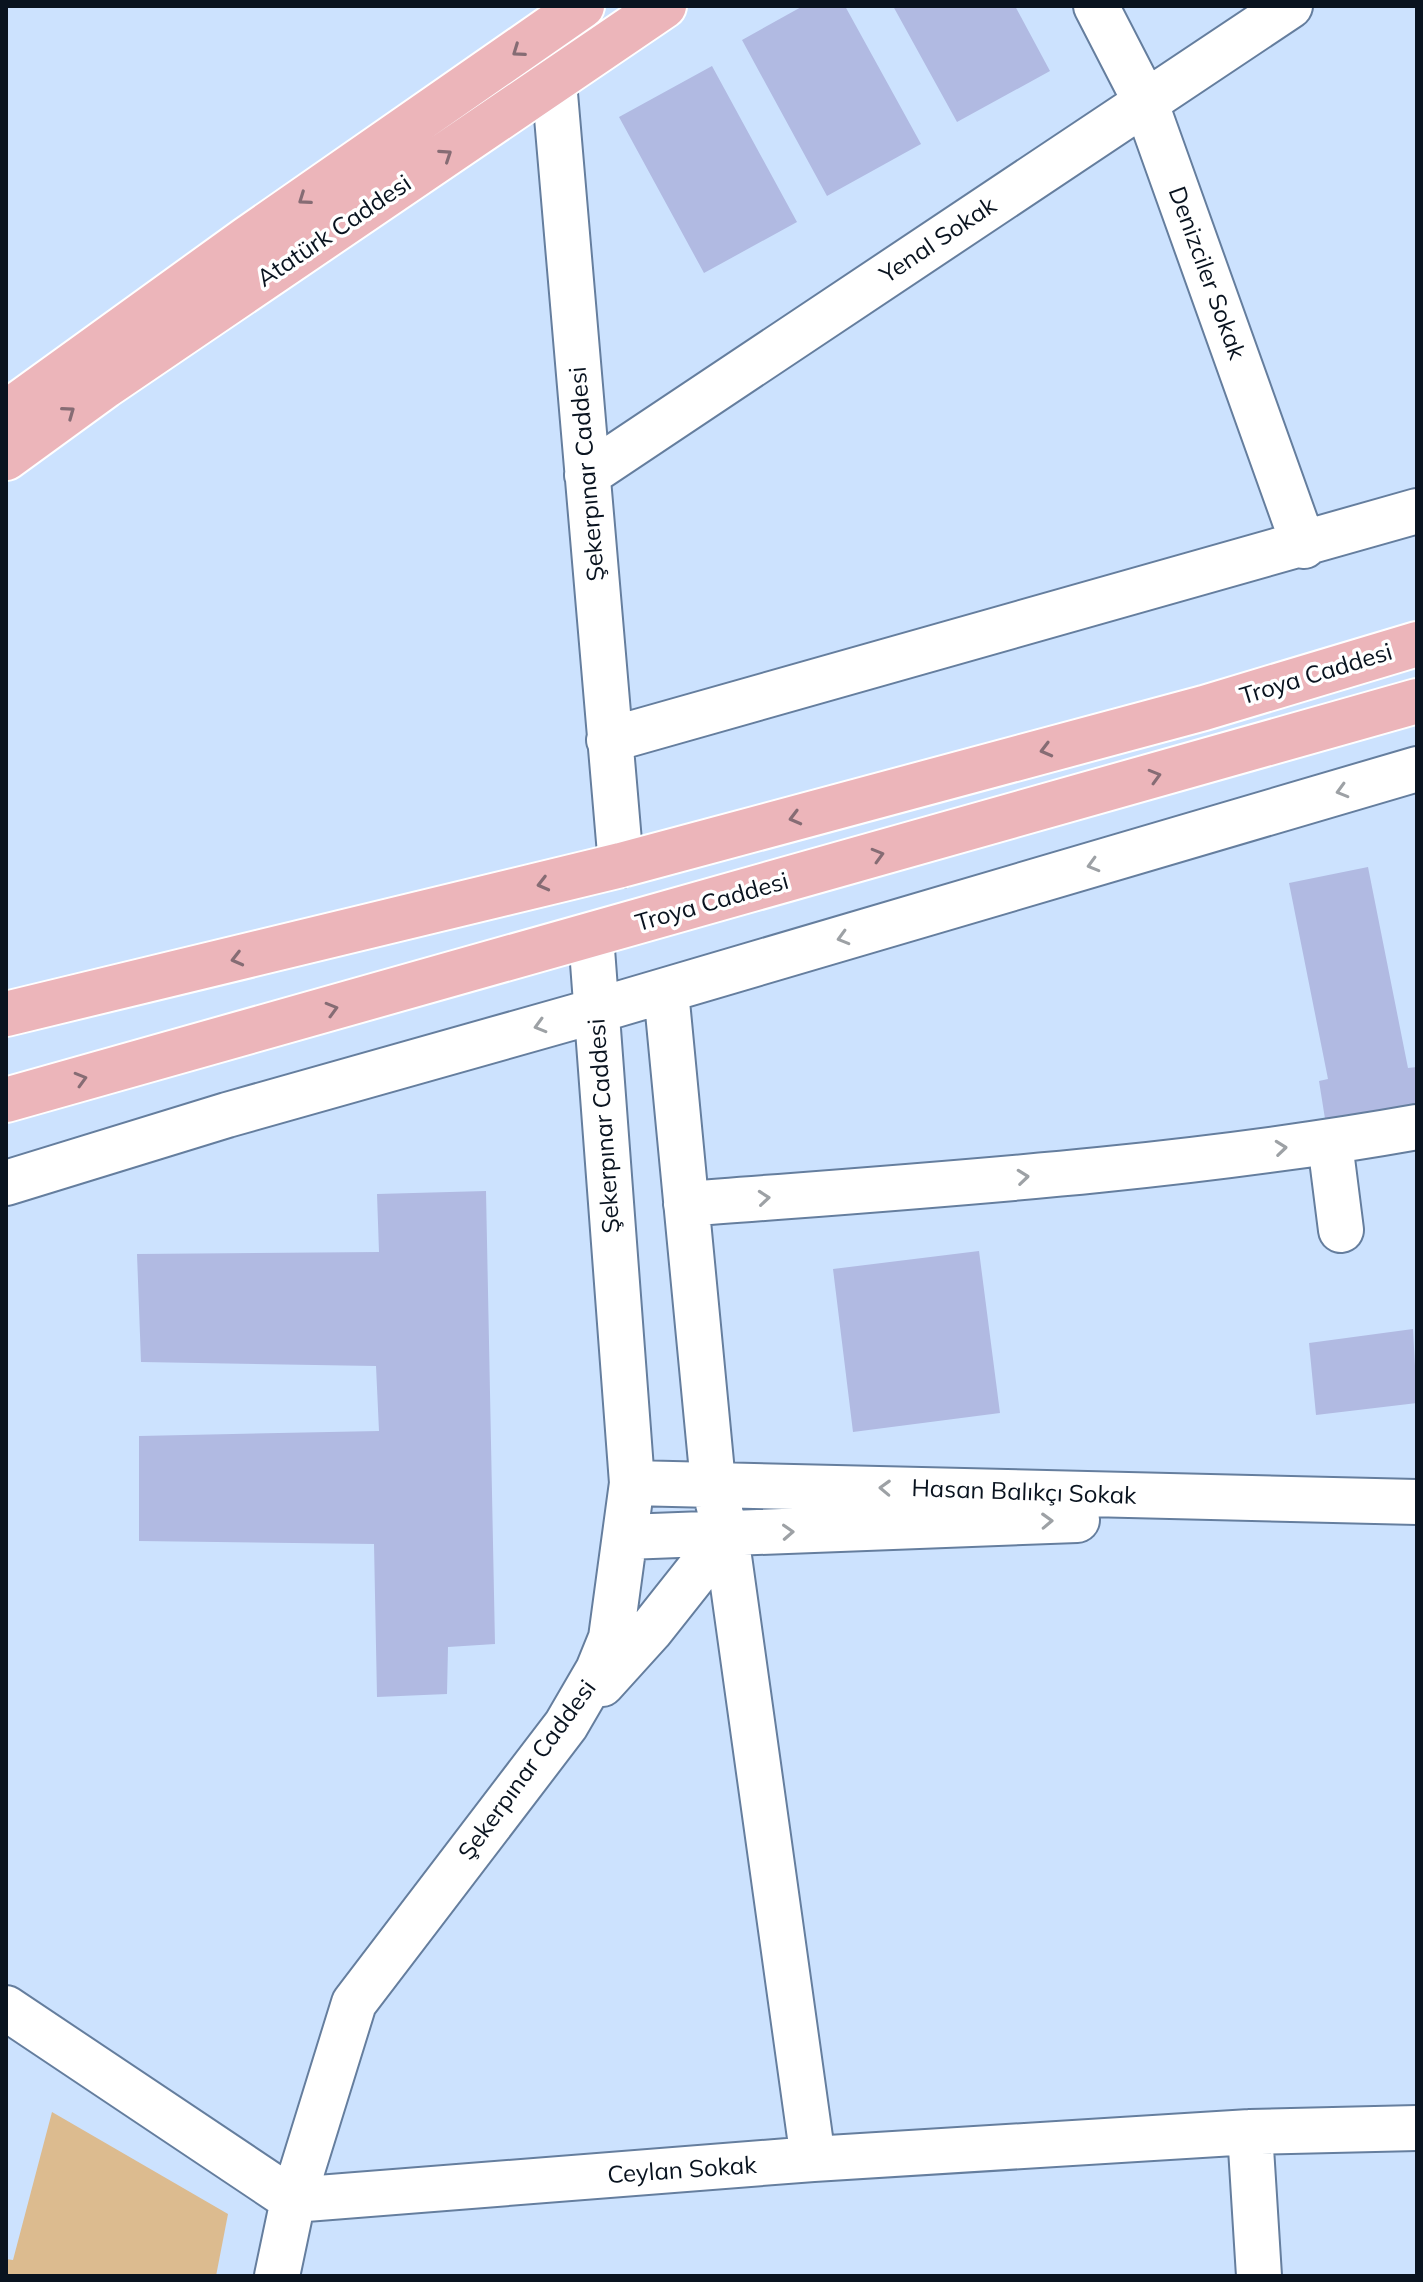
<svg xmlns="http://www.w3.org/2000/svg" width="1423" height="2282" viewBox="0 0 1423 2282" font-family="Mulish,sans-serif">
<style>
.green{fill:#dcbb8f}
.building{fill:#b1bae2}
.lines{fill:none;stroke-linecap:round;stroke-linejoin:round}
.minor-casing{stroke:#657e9e;stroke-width:48}
.major-casing{stroke:#fff;stroke-width:48}
.minor{stroke:#fff;stroke-width:44}
.major{stroke:#ecb5ba;stroke-width:44}
.oneway{stroke:#866c74}
.oneway2{stroke:#9da1a5}
.labels{text-anchor:middle;stroke-width:7;stroke-linejoin:round;paint-order:stroke}
.street-label{font-size:24px;fill:#09131f;stroke:#fff}
</style>
<rect width="100%" height="100%" fill="#cce2fe"/>
<!-- green -->
<path class="green" d="M52 2112 228 2214 216 2276H6V2259L13 2260Z"/>
<!-- building -->
<path class="building" d="M803 6H845L921 144 827 196 742 40Z
M893 6H1015L1050 71 957 122Z
M712 66 797 222 704 273 619 117Z
M1368 867 1408 1068 1417 1067V1109L1326 1125 1319 1081 1328 1079 1289 883Z
M486 1191 495 1644 448 1647 447 1694 377 1697 374 1544 139 1541V1436L379 1431 376 1366 141 1362 137 1254 379 1252 377 1194Z
M979 1251 1000 1413 853 1432 833 1269Z
M1413 1329 1417 1403 1316 1415 1309 1343Z"/>
<g class="lines">
<defs>
<path id="minor" d="M1096 6 1145 101 1304 546
M554 82 621 865
M587 475 1290 6
M609 740 1417 511
M666 991 713 1483 726 1535 813 2159
M1330 1143 1341 1230
M6 1183 227 1115 595 1011 1417 769
M686 1204C930 1185 1176 1170 1417 1127
M632 1483 1417 1502
M626 1537 1077 1520
M602 1684 650 1631 726 1535
M6 2008 293 2200 813 2159 1250 2132 1417 2128
M1250 2132 1259 2276
M277 2276 293 2200 354 2003 566 1725 598 1670 611 1638 632 1483 591 936"/>
<path id="major" d="M6 413 247 239 582 6
M6 458 105 386 664 6
M6 1014 621 865 1204 708 1417 644
M6 1100 1417 701"/>
</defs>
<!-- minor casing -->
<use href="#minor" class="minor-casing"/>
<!-- major casing -->
<use href="#major" class="major-casing"/>
<!-- minor -->
<use href="#minor" class="minor"/>
<!-- major -->
<use href="#major" class="major"/>
</g>
<!-- one-way arrows -->
<defs><path id="oneway-chevron" d="M-2-3.5L2.5 0L-2 3.5" fill="none" stroke-width="1.6" stroke-linecap="round" stroke-linejoin="round" transform="scale(2)"/></defs>
<g class="oneway">
<use href="#oneway-chevron" transform="translate(518 51) rotate(145)"/>
<use href="#oneway-chevron" transform="translate(446 155) rotate(-34)"/>
<use href="#oneway-chevron" transform="translate(304 199) rotate(145)"/>
<use href="#oneway-chevron" transform="translate(69 412) rotate(-36)"/>
<use href="#oneway-chevron" transform="translate(1046 750) rotate(165)"/>
<use href="#oneway-chevron" transform="translate(1155 776) rotate(-16)"/>
<use href="#oneway-chevron" transform="translate(795 818) rotate(165)"/>
<use href="#oneway-chevron" transform="translate(878 855) rotate(-16)"/>
<use href="#oneway-chevron" transform="translate(543 884) rotate(166)"/>
<use href="#oneway-chevron" transform="translate(237 959) rotate(166)"/>
<use href="#oneway-chevron" transform="translate(332 1009) rotate(-16)"/>
<use href="#oneway-chevron" transform="translate(81 1079) rotate(-16)"/>
</g>
<g class="oneway2">
<use href="#oneway-chevron" transform="translate(1342 791) rotate(164)"/>
<use href="#oneway-chevron" transform="translate(1093 865) rotate(164)"/>
<use href="#oneway-chevron" transform="translate(843 938) rotate(164)"/>
<use href="#oneway-chevron" transform="translate(540 1026) rotate(164)"/>
<use href="#oneway-chevron" transform="translate(1281 1148) rotate(-6)"/>
<use href="#oneway-chevron" transform="translate(1023 1177) rotate(-6)"/>
<use href="#oneway-chevron" transform="translate(764 1198) rotate(-5)"/>
<use href="#oneway-chevron" transform="translate(885 1488) rotate(-178)"/>
<use href="#oneway-chevron" transform="translate(1047 1521) rotate(-2)"/>
<use href="#oneway-chevron" transform="translate(788 1532) rotate(-3)"/>
</g>
<g class="labels">
<!-- street labels -->
<g class="street-label">
<text transform="translate(334 231) rotate(-34)" y="8">Atatürk Caddesi</text>
<text transform="translate(938 240) rotate(-34)" y="8">Yenal Sokak</text>
<text transform="translate(1207 273) rotate(70)" y="8">Denizciler Sokak</text>
<text transform="translate(587 474) rotate(-95)" y="8">Şekerpınar Caddesi</text>
<text transform="translate(1316 674) rotate(-17)" y="8">Troya Caddesi</text>
<text transform="translate(712 902) rotate(-16)" y="8">Troya Caddesi</text>
<text transform="translate(604 1126) rotate(-94)" y="8">Şekerpınar Caddesi</text>
<text transform="translate(1024 1492) rotate(2)" y="8">Hasan Balıkçı Sokak</text>
<text transform="translate(527 1770) rotate(-54)" y="8">Şekerpınar Caddesi</text>
<text transform="translate(682 2170) rotate(-4)" y="8">Ceylan Sokak</text>
</g>
</g>
<!-- border -->
<rect width="1423" height="2282" fill="none" stroke="#09131f" stroke-width="16"/>
</svg>
